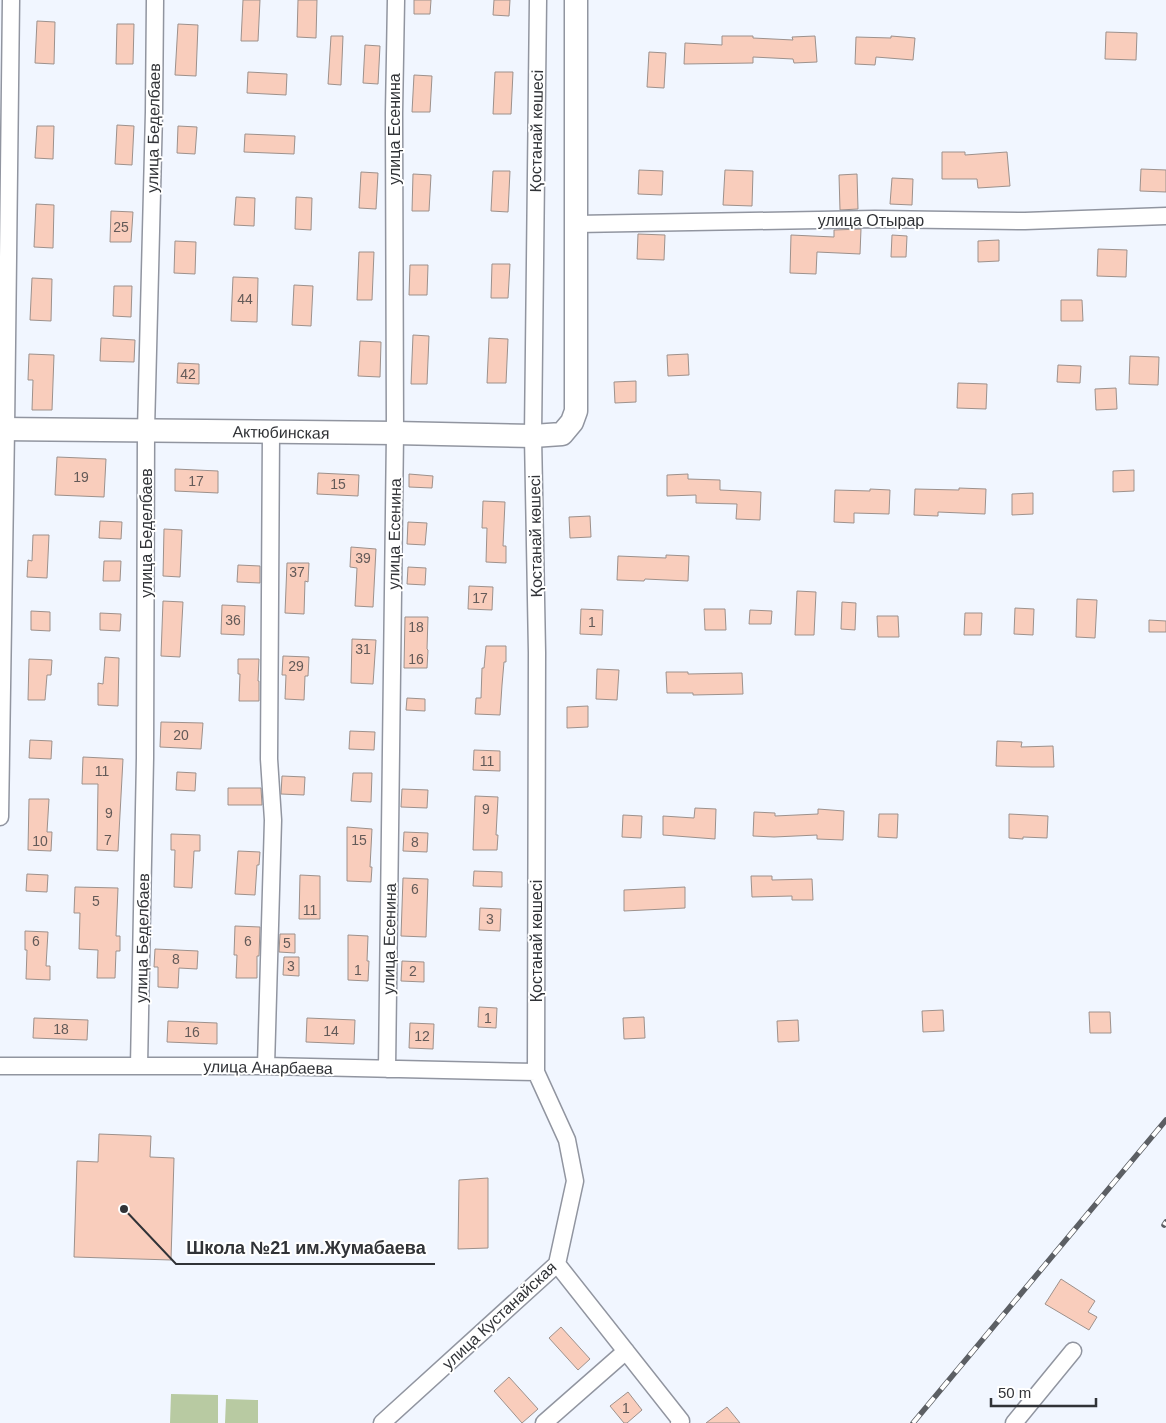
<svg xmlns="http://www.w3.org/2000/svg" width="1166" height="1423" viewBox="0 0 1166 1423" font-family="Helvetica,sans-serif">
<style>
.green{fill:#b8caa2}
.building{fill:#f9cdbc;stroke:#9d918c}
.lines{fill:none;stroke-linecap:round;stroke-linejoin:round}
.street-casing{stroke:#9195a0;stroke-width:19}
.secondary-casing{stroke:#9195a0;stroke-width:25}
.street{stroke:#fff;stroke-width:16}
.secondary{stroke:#fff;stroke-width:22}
.rail-casing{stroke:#5c5f64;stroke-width:5.5}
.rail{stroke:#fff;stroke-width:4;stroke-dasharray:11;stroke-linecap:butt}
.labels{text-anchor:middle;stroke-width:4;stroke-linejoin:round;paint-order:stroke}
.number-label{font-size:14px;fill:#635a58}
.street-label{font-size:16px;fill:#313337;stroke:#fff}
.leader{fill:none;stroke:#313337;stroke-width:2}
.callout-dot{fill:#313337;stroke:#fff;stroke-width:2}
.callout-label{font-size:18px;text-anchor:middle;font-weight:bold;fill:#313337;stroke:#fff;stroke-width:4;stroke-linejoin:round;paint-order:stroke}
</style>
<rect width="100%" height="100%" fill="#f1f6ff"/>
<!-- green -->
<path class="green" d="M171 1394 218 1395V1423H170Z
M226 1399 258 1400V1423H225Z"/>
<!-- building -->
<path class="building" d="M243 0H260L258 41H241Z
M298 0H317L316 38 297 37Z
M414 0H431L430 14H414Z
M494 0H510L509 16 493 15Z
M37 21 55 22 54 64 35 63Z
M117 24H134L133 64H116Z
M178 24 198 25 196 76 175 75Z
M1106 32 1137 33 1136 60 1105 59Z
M331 36H343L341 85 328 84Z
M722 36H753V38L793 40 792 37 815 36 817 62 794 63 793 59 753 57V63L684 64 685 43 722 45Z
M891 36 915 38 913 60 876 57 875 65 855 64 856 37 891 38Z
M365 45 380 46 378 84 363 83Z
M649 52 666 53 664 88 647 87Z
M248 72 287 74 286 95 247 93Z
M495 72H513L511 114H493Z
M414 75 432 76 430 112H412Z
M117 125 134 126 132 165 115 164Z
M37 126H54L53 159 35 158Z
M178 126 197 127 195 154 177 153Z
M245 134 295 136 294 154 244 152Z
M942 152H965V155L1007 152 1010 186 978 188 977 179H942Z
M1141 169 1166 170V192L1140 191Z
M639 170 663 171 662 195 638 194Z
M725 170 753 171 752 206 723 205Z
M493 171H510L508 212 491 211Z
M361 172 378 173 376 209 359 208Z
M413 174 431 175 429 211H412Z
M857 174 858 209 840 210 839 175Z
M892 178 913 179 912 205 890 204Z
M236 197 255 198 254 226 234 225Z
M296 197 312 198 311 230 295 229Z
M36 204 54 205 53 248 34 247Z
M111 211 133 212 131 242H110Z
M861 229 860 254 817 252 816 274 790 273 791 235 834 237V230Z
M638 234 665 235 664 260 637 259Z
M892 235 907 236 906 257H891Z
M999 240V261L978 262V241Z
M175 241 196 242 195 274 174 273Z
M1098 249 1127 250 1126 277 1097 276Z
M359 252H374L372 300H357Z
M492 264H510L508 298H491Z
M410 265H428L427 295H409Z
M233 277 258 278 257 322 231 321Z
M32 278 52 279 51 321 30 320Z
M294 285 313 286 311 326 292 325Z
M114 286H132L131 317 113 316Z
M1061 300H1082L1083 321H1061Z
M413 335 429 336 427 384H411Z
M101 338 135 340 134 362 100 361Z
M489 338 508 339 506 383H487Z
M360 341 381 342 380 377 358 376Z
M29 354 54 355 52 410H32L33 380H28Z
M688 354 689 375 668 376 667 355Z
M1130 356 1159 357 1158 385 1129 384Z
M178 363 199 364V384L177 383Z
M1058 365 1081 366 1080 383 1057 382Z
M636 381V402L615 403 614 382Z
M958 383 987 384 986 409 957 408Z
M1116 388 1117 409 1096 410 1095 389Z
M57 457 106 459 104 497 55 495Z
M175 469 218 471V493L175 491Z
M1134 470V491L1113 492V471Z
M318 473 359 475 358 496 317 494Z
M409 474 433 476 432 488 409 487Z
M688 474V479L720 480V490L761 492 760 520 736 519 737 504 696 503V495L667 496V475Z
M959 488 986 489 985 514 938 512V516L914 515 915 489 959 490Z
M870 489 890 490 889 514 854 513V523L834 522 835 490 870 491Z
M1033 493V514L1012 515V494Z
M483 501 505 502 503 546H506V563L486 562 487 528H482Z
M590 516 591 537 570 538 569 517Z
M100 521 122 522 121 539 99 538Z
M408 522 427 523 425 545 407 544Z
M164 529 182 530 180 577 163 576Z
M33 535H49L47 578 27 577 28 560 32 561Z
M351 547 376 549 373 607 355 606 357 568 350 567Z
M666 555 689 556 688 581 645 579 644 581 617 580 618 556 666 558Z
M104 561H121L120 581H103Z
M287 563H309L308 582 305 581 304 614 285 613Z
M238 565 260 566V583L237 582Z
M408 567 426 568 425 585 407 584Z
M469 586 493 587 492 610 468 609Z
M797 591 816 592 814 635H795Z
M1077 599 1097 600 1095 638 1076 637Z
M163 601 183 602 180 657 161 656Z
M842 602 856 603 855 630 841 629Z
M222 605 245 606 244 635 221 634Z
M1015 608 1034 609 1033 635 1014 634Z
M581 609 603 610 602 635 580 634Z
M704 609H725L726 630H705Z
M750 610 772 611 771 624H749Z
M31 611 50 612V631L31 630Z
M100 613 121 614 120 631 100 630Z
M965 613H982L981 635H964Z
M877 616H898L899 637H878Z
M405 617H428L427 649 428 650 427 668H404Z
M1149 620 1166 621V632H1149Z
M352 639 376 640 373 684 351 683Z
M486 646H506V662H504L502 685 500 715 475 714 476 698H481L482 668H484Z
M283 656 309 657 308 676H305L304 700 285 699 286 675H282Z
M105 657 119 658 118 706 98 705V683L103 684Z
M29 659 52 660 51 675H47L45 700H28Z
M238 659H259L258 681H259V701H239L240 674H238Z
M597 669 619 670 617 700 596 699Z
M666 672H688V674L742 673 743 694 693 695V693H667Z
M407 698 425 699V711L406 710Z
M588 706V727L567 728V707Z
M161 722 203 723 201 749 160 747Z
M350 731 375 732 374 750 349 749Z
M30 740 52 741 51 759 29 758Z
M997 741 1022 742 1021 747 1053 746 1054 767H1032L996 766Z
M474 750 500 751V771L473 770Z
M83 757 123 759 118 851 97 850 98 784H82Z
M177 772 196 773 195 791 176 790Z
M353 773H372L371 802 351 801Z
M282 776 305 777 304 795 281 794Z
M228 788H261L262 805H228Z
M402 789 428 790 427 808 401 807Z
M475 796 498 797 496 835H498L497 850H473Z
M29 799H49L47 832H52L51 851 28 850Z
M695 808 716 809 715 839 663 835V816L694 818Z
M818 809 844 811 843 840 817 839V835L774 837 753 836 754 812 775 813V816L818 814Z
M879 814H898L897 838 878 837Z
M1009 814 1048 816 1047 838 1023 837V839L1009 838Z
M623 815 642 816 641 838 622 837Z
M347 827 372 829 370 867H372L371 882 347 881Z
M404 832 428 833 427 852 403 851Z
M171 834 200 835V851H194L192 888 174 887 175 850H171Z
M238 851 260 852 259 865H257L255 895 235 894Z
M474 871 502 872V887L473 886Z
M27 874 48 875 47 892 26 891Z
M300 875 320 876V919H299Z
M751 876H772V880L812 879 813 900H792V896L752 897Z
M403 878 428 879 426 937 401 936Z
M75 887 118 888 116 936H120V951H116L115 978H97L98 950 79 949 80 913H74Z
M685 887V908L624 911V890Z
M480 908 501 909 500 931 479 930Z
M235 926 260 927 259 956H257V978H236L237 955H234Z
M25 931 48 932 46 966H50V980L26 979 27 950H25Z
M280 934H295V953L279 952Z
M348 935 368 936 367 961H369L368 981 348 980Z
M155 949 198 951 197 969 179 968 178 988 158 987V967H154Z
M284 957H299V976L283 975Z
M402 961 424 962V982L401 981Z
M479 1007 497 1008 496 1028 478 1027Z
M943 1010 944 1031 923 1032 922 1011Z
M1089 1012H1110L1111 1033H1090Z
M644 1017 645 1038 624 1039 623 1018Z
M34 1018 88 1020 87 1040 33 1038Z
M307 1018 355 1020 354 1044 306 1042Z
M798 1020 799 1041 778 1042 777 1021Z
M168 1021 217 1023V1044L167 1042Z
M410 1023 434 1024 433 1049 409 1048Z
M99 1134 151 1136 150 1157 174 1158 171 1260 74 1257 77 1161 98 1162Z
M488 1178V1248L458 1249 459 1180Z
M1061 1279 1095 1301 1088 1312 1097 1317 1089 1330 1045 1304Z
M561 1327 590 1359 578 1370 549 1338Z
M509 1377 538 1409 522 1423 494 1391Z
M628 1392 642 1410 627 1423H624L610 1406Z
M727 1407 740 1423H706Z"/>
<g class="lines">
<defs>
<path id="street" d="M576 224 875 219 1025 221 1166 216
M0 817 6 429 11 0
M0 1066H266L536 1072
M139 1066 145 758 146 430 154 112 155 0
M266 1066 273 820 269 759 271 432
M387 1069 395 433 394 113 396 0
M557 1264 681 1421 679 1423
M382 1423 557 1264 575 1181 567 1140 536 1072 537 652 533 436 538 0
M544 1423 626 1351
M1014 1423 1073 1351"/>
<path id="secondary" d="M0 429 395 433 533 436 562 434 572 422 576 411V0"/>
</defs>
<!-- street casing -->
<use href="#street" class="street-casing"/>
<!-- secondary casing -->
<use href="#secondary" class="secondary-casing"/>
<!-- street -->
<use href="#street" class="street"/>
<!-- secondary -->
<use href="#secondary" class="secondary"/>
<defs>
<path id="rail" d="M1164 1225 1166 1222
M913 1423 1166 1120"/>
</defs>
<!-- rail casing -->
<use href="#rail" class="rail-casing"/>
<!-- rail -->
<use href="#rail" class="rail"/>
</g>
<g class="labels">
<!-- number labels -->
<g class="number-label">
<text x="121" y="232">25</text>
<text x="245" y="304">44</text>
<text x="188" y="379">42</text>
<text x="81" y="482">19</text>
<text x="196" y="486">17</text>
<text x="338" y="489">15</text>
<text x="363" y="563">39</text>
<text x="297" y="577">37</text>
<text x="480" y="603">17</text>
<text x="233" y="625">36</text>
<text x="592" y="627">1</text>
<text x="416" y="632">18</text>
<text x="363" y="654">31</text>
<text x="416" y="664">16</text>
<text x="296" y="671">29</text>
<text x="181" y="740">20</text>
<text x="487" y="766">11</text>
<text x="102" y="776">11</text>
<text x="486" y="814">9</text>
<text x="109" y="818">9</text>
<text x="108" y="845">7</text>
<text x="359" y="845">15</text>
<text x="40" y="846">10</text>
<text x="415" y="847">8</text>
<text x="415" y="894">6</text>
<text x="96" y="906">5</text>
<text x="310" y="915">11</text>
<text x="490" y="924">3</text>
<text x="36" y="946">6</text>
<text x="248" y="946">6</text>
<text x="287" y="948">5</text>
<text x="176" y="964">8</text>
<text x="291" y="971">3</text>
<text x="358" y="975">1</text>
<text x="413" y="976">2</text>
<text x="488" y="1023">1</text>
<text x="61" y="1034">18</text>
<text x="331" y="1036">14</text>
<text x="192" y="1037">16</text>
<text x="422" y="1041">12</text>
<text x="626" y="1413">1</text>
</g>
<!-- street labels -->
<g class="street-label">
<text transform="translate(153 128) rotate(-89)" y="6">улица Беделбаев</text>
<text transform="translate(394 129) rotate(-90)" y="6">улица Есенина</text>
<text transform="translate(536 131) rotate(-89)" y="6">Қостанай көшесі</text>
<text x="871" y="226">улица Отырар</text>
<text transform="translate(281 432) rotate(1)" y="6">Актюбинская</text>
<text transform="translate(146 533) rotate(-90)" y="6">улица Беделбаев</text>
<text transform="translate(394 534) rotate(-89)" y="6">улица Есенина</text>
<text transform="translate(535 536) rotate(-91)" y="6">Қостанай көшесі</text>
<text transform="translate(142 938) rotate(-89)" y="6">улица Беделбаев</text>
<text transform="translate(389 939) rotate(-89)" y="6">улица Есенина</text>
<text transform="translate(536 941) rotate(-90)" y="6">Қостанай көшесі</text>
<text transform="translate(268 1067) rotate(1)" y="6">улица Анарбаева</text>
<text transform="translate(499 1315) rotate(-43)" y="6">улица Кустанайская</text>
</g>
</g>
<!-- callouts -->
<path class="leader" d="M124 1209L176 1264H435"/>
<circle class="callout-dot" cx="124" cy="1209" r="5"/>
<g class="callout-label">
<text x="306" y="1254">Школа №21 им.Жумабаева</text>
</g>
<!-- scale -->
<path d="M991 1398v8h105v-8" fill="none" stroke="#313337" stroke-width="2.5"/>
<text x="998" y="1398" font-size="15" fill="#313337" stroke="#ffffff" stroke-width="4" paint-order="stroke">50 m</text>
</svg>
